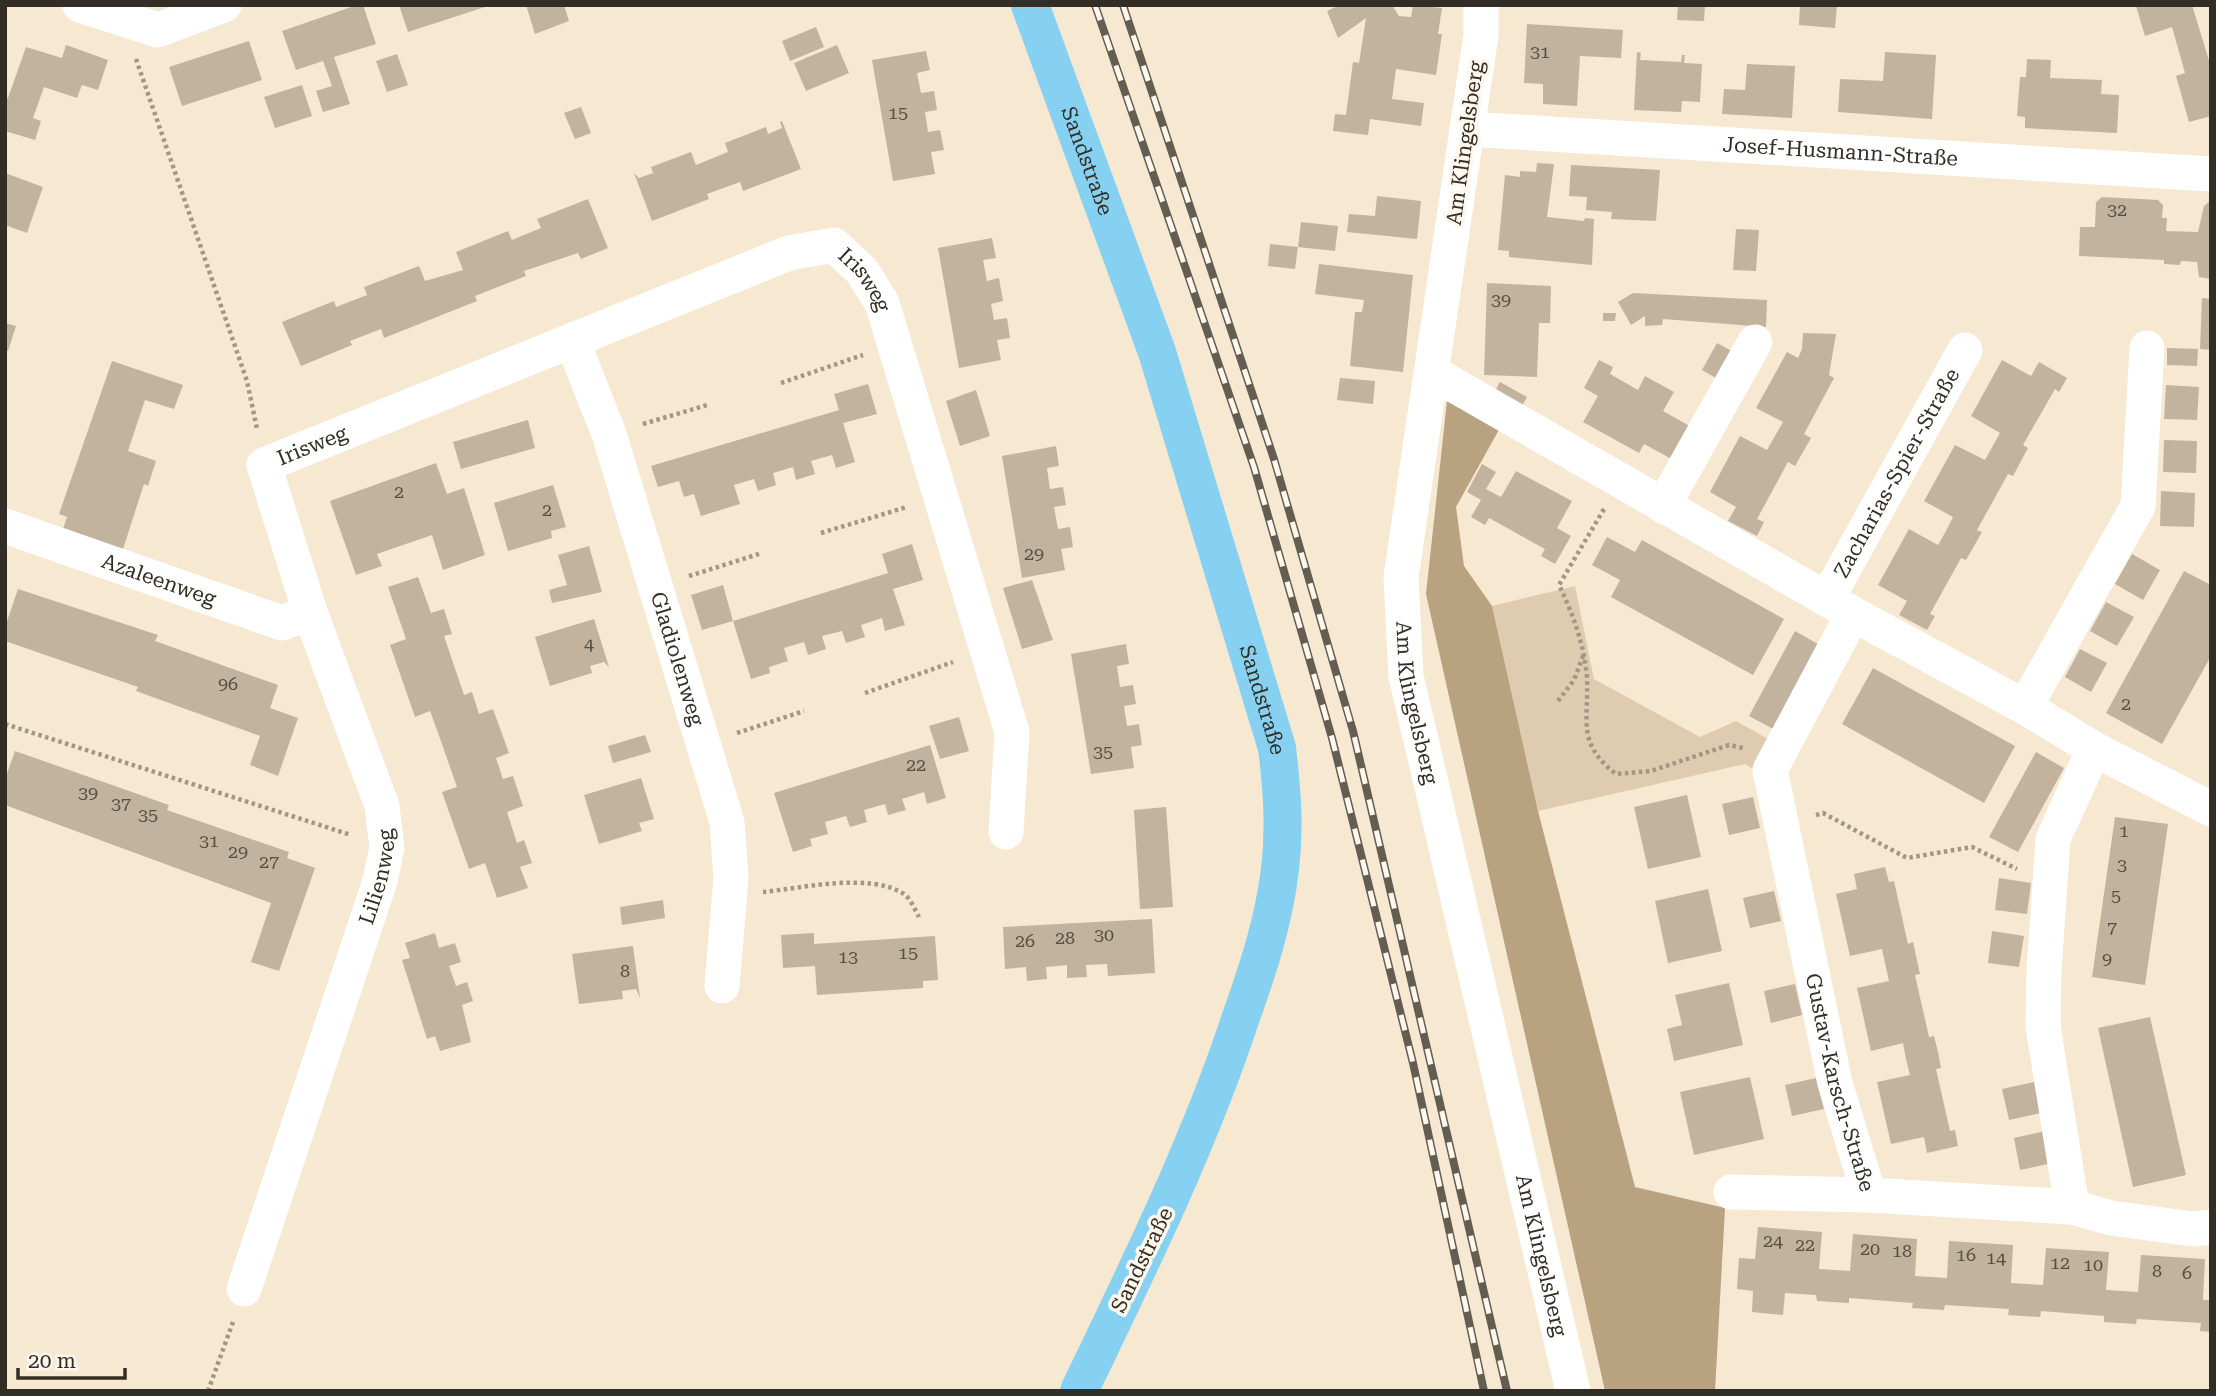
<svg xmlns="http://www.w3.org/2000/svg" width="2216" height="1396" viewBox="0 0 2216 1396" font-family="'Roboto Serif',serif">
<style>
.green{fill:#dfccb0}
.forest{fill:#b9a280}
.building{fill:#c1b39e}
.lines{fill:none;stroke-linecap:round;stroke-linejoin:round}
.path{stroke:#a19786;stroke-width:4.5;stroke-dasharray:3.5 3.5;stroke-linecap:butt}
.minor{stroke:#fff;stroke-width:35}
.major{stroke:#86d0f1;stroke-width:38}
.rail-casing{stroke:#645d51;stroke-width:8}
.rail{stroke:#fdf7ee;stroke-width:5;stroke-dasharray:16;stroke-linecap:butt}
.labels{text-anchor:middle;stroke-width:7;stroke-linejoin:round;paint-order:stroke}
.number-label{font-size:18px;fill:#564f43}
.street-label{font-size:21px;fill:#332e25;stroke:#fdf7ee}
</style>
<rect width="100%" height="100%" fill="#f7e8d2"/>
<!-- green -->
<path class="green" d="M1575 586 1594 679 1700 737 1736 721 1775 743 1759 773 1745 764 1538 811 1492 606Z"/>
<!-- forest -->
<path class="forest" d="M1447 401 1501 426 1456 507 1464 566 1492 606 1538 811 1635 1187 1725 1208 1715 1391H1605L1426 594Z"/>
<!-- building -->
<path class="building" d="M357 5H363L376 44 334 57 350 104 323 112 316 91 332 86 323 61 296 70 282 31Z
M399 5H488V6L408 32Z
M526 5H564L569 21 535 34Z
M1340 5H1392L1399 16 1411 17 1413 5 1442 8 1438 34H1442L1436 75 1396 69 1392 99 1424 103 1421 126 1370 119 1368 135 1333 131 1335 114 1346 115 1353 62 1359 63 1366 18 1338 38 1327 11Z
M1678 5H1705L1704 21 1677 20Z
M1800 5H1837L1835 28 1799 25Z
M2192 5 2211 67V116L2189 122 2176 76 2185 73 2172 27 2145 36 2136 6Z
M1527 24 1623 30 1621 58 1580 56 1577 106 1543 104V84L1524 83Z
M816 27 824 47 790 61 782 41Z
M249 41 262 80 182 106 169 67Z
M66 45 108 60 98 90 82 85 77 98 44 87 33 118 41 121 35 140 5 131V97L8 98 26 47 62 58Z
M837 45 849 73 806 91 794 63Z
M926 51 930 70 917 73 921 93 934 91 937 110 925 112 928 132 940 130 944 150 931 152 935 174 893 181 872 60Z
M1637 52 1641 53 1640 60 1681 62 1682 55H1685L1684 63 1702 64 1700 102 1682 101 1681 112 1634 110Z
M1885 52 1936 55 1932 119 1838 112 1840 79 1883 81Z
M397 54 408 85 387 92 376 61Z
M2027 59 2051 60 2050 78 2102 80 2101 94 2119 95 2117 133 2025 128V117L2017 116 2020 77H2026Z
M1747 64 1795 66 1792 118 1722 114 1724 89 1745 90Z
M302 85 312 116 275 128 264 97Z
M581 107 591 133 575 139 564 113Z
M782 121 801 169 743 191 740 182 707 194 709 199 652 221 634 173 639 178 653 173 651 167 691 152 696 165 728 152 725 143 766 127 768 134 782 128 780 122Z
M1537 163 1554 164 1547 217 1584 221 1585 218 1594 219 1592 265 1509 257V251L1498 250 1505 175 1520 177V171L1536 172Z
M1571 165 1660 170 1656 221 1611 219 1612 212 1586 210 1587 197 1569 196Z
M5 173 43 187 27 233 5 225Z
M1377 196 1421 201 1417 239 1347 232 1349 214 1375 216Z
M2102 197 2158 200 2163 205 2162 218H2167L2166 231 2198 232 2204 206 2211 200V279L2199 277 2197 262 2181 261 2180 265 2164 264V260L2079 256 2080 227H2095L2096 202Z
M588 199 608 248 581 259 578 253 524 271 526 276 475 296 477 301 384 338 381 329 350 341 352 345 301 366 282 322 334 301 336 307 367 295 364 287 419 266 425 281 463 270 456 252 508 231 512 240 541 228 537 219Z
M1301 222 1338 226 1335 251 1298 247Z
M1736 229 1759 230 1756 271 1733 270Z
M992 238 996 258 983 260 987 281 999 278 1003 301 991 304 994 320 1007 318 1010 338 997 340 1001 360 959 368 938 248Z
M1270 244 1298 247 1295 269 1268 266Z
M1319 264 1413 275 1403 372 1350 366 1355 312H1362L1364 300 1315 294Z
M1487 283 1551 286 1550 323H1539L1537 377 1484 375Z
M1633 293 1767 300 1766 327 1663 319 1662 325 1645 326V316L1631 325 1618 302Z
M2202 298 2211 299V350L2200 349Z
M1603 313H1616L1615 321H1603Z
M5 323 16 326 8 351 5 350Z
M1803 333 1836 334 1829 375 1834 378 1804 434 1811 438 1795 466 1788 462 1757 519 1764 522 1757 536 1728 521 1736 507 1710 492 1740 436 1767 450 1783 422 1756 408 1787 352 1798 358 1802 349Z
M1717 343 1737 354 1721 381 1702 370Z
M2167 348 2198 349 2197 366 2167 365Z
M1599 360 1613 367 1610 374 1638 390 1645 376 1674 392 1663 411 1695 429 1677 462 1644 444 1639 453 1583 422 1598 396 1584 388Z
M2002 360 2031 376 2039 362 2067 378 2059 392 2055 389 2023 445 2028 448 2013 476 2008 474 1977 530 1982 532 1966 560 1961 558 1930 614 1935 616 1927 630 1899 615 1907 601 1878 585 1909 529 1938 545 1946 531 1953 517 1924 501 1955 445 1985 460 2000 433 1971 416Z
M112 361 183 385 174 409 145 400 128 451 156 461 148 486 144 484 122 552 62 532 67 517 59 514Z
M1340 378 1375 381 1373 404 1337 400Z
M1500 382 1527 397 1519 411 1492 396Z
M868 384 877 414 843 423 855 462 836 468 832 455 811 461 815 474 796 480 793 467 773 473 776 485 758 491 754 479 734 485 740 504 701 516 694 494 684 497 679 481 658 487 651 466 839 410 834 394Z
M2166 385 2199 387 2197 420 2164 419Z
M976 390 990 436 960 446 946 401Z
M528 420 535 448 461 469 453 442Z
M2164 440 2197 441 2196 473 2163 472Z
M1056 446 1059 466 1047 468 1050 489 1063 487 1066 505 1054 507 1058 529 1070 527 1073 547 1061 549 1065 570 1022 578 1002 456Z
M436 463 447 494 464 488 485 555 443 570 432 535 377 554 382 566 356 575 330 501Z
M1482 464 1496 472 1486 489 1501 497 1516 471 1572 501 1557 528 1571 536 1555 564 1541 556 1545 549 1489 518 1485 525 1471 517 1481 500 1467 492Z
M553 485 566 527 551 531 552 538 508 551 494 503Z
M2161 491 2195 493 2194 527 2160 526Z
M1607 537 1635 552 1642 540 1784 619 1753 675 1611 597 1620 580 1592 565Z
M912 544 923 580 893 589 905 625 885 631 882 618 861 625 865 637 846 643 842 631 822 636 826 649 808 655 804 642 784 648 788 661 769 667 770 673 751 679 733 621 702 630 691 595 723 585 733 621 888 573 882 554Z
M589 546 602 592 552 603 549 590 567 585 558 555Z
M2132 554 2160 570 2143 600 2115 584Z
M2184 571 2211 585V656L2162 744 2106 713Z
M418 577 431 613 444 609 452 634 444 636 464 695 472 692 479 714 493 709 509 753 496 758 503 779 513 776 523 806 507 812 517 843 524 840 532 863 520 867 528 888 497 898 485 863 469 869 442 792 457 787 437 730 430 711 415 717 390 645 406 639 388 587Z
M1032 580 1053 640 1022 649 1003 588Z
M18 589 158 635 155 641 278 685 270 708 298 718 278 776 250 765 260 736 136 691 138 687 5 641V627Z
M2106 602 2134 617 2117 646 2090 631Z
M594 619 609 667 604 662 590 666 592 673 550 686 535 637Z
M1795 631 1823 647 1777 731 1749 716Z
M1126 644 1129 664 1117 666 1120 687 1133 685 1136 704 1124 706 1127 726 1139 724 1142 745 1131 747 1134 768 1091 774 1071 654Z
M2080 649 2107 663 2091 692 2065 677Z
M1873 668 2015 746 1984 803 1842 724Z
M959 717 969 751 940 759 929 726Z
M645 735 651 752 613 763 608 746Z
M930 745 946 798 927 804 924 792 902 799 906 810 888 815 885 804 864 810 867 822 850 827 846 816 825 822 828 834 810 839 812 846 793 852 774 793Z
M15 751 169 805 167 810 289 852 287 858 315 868 279 971 251 962 271 903 5 805V779Z
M2036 752 2064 768 2018 852 1989 837Z
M641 778 654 819 639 823 642 831 599 844 584 795Z
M1687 795 1701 857 1648 869 1634 807Z
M1753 797 1760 828 1729 835 1722 804Z
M1166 807 1173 907 1140 909 1134 810Z
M2115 817 2168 824 2145 985 2092 977Z
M1885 867 1889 882 1894 881 1908 944 1913 942 1920 974 1915 975 1929 1037 1934 1036 1938 1052 1941 1068 1936 1069 1950 1131 1955 1130 1958 1146 1927 1153 1924 1137 1891 1144 1877 1082 1910 1075 1906 1059 1903 1043 1871 1051 1857 988 1889 981 1882 949 1850 956 1836 894 1857 889 1854 874Z
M1999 878 2031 883 2027 914 1995 910Z
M1708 889 1722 951 1668 963 1655 901Z
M1774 891 1781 921 1750 928 1743 898Z
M663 900 665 918 622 925 620 907Z
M1152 919 1155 973 1108 976 1107 964 1086 965 1087 977 1067 978V965L1046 967 1047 979 1027 981 1026 967 1005 969 1003 927Z
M1992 931 2024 936 2019 967 1988 963Z
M435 933 439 948 455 943 461 962 449 966 456 986 467 982 473 1001 462 1005 471 1042 440 1051 435 1036 427 1039 402 960 410 958 405 943Z
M814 933V944L935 936 938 980 923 981V988L817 995 815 966 783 968 781 935Z
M633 946 640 998 636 989 622 991 623 999 579 1004 572 954Z
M1729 983 1743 1045 1674 1061 1667 1029 1682 1025 1675 995Z
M1795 984 1802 1015 1771 1023 1764 991Z
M2150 1017 2186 1175 2133 1187 2098 1028Z
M1750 1077 1764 1139 1694 1155 1680 1092Z
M1816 1078 1824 1109 1792 1116 1785 1085Z
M2034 1082 2041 1113 2009 1120 2002 1089Z
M2045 1131 2052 1163 2020 1170 2014 1138Z
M1758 1227 1822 1232 1819 1269 1850 1271 1853 1234 1917 1239 1915 1276 1947 1278 1949 1241 2013 1245 2011 1283 2043 1285 2046 1248 2109 1252 2106 1290 2138 1292 2141 1255 2205 1259 2203 1300H2211V1332L2200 1331 2201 1323 2137 1319 2136 1324 2104 1322V1316L2041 1311 2040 1317 2008 1315 2009 1309 1945 1305 1944 1310 1912 1308 1913 1303 1849 1298V1303L1817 1301 1816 1295 1785 1293 1783 1315 1752 1312 1753 1291 1737 1289 1739 1258 1755 1259Z"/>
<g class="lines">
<!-- path -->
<path class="path" d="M136 59 247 381 257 429
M781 383 863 355
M643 424 707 405
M1604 509 1559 585C1573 614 1584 644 1587 677 1589 721 1576 743 1616 774L1651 771 1729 745 1743 748
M821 533 907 507
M689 576 762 553
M865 693 953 662
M1558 701 1574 680 1583 656
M5 724 351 835
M737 733 804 711
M1816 815 1823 813 1907 858 1972 847 2017 869
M763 892C803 888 870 872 904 894 911 899 915 910 919 917
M208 1391 233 1322"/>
<!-- minor -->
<g class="minor">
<path d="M80 5 158 30 224 5"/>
<path id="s1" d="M1481 5V35L1401 577 1406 676 1573 1391"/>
<path id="s2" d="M1468 129 2211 174"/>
<path id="s3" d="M572 340 609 434 727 822 731 878 722 986"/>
<path d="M1433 373 1853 614 2025 707 2094 749 2211 809"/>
<path d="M1663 506 1755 342"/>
<path id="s4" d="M5 526 282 623 310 612"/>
<path id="s5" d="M1827 599 1965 350"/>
<path id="s6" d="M1853 614 1770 770 1835 1083 1869 1195"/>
<path d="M2025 707 2138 506 2147 348"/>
<path d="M1731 1192 1869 1195 2072 1207 2111 1218 2193 1229 2211 1227"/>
<path d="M2072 1207 2043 1026 2044 971 2053 839 2094 749"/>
<path id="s7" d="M244 1289 380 881 387 847 382 806 310 612 264 465 789 253 834 245 862 271 882 303 1012 732 1006 832"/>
</g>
<!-- major -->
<path class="major" id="s8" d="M1030 5 1157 352 1277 748C1282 789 1285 828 1280 869 1274 921 1258 969 1241 1017 1198 1147 1138 1268 1079 1391"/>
<defs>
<path id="rail" d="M1095 5 1254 467 1332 738 1413 1063 1484 1391
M1123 5 1274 459 1353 731 1507 1391"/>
</defs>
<!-- rail casing -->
<use href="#rail" class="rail-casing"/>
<!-- rail -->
<use href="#rail" class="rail"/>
</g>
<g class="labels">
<!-- number labels -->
<g class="number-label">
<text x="1540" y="58">31</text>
<text x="898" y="119">15</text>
<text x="2117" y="216">32</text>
<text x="1501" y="306">39</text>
<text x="399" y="498">2</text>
<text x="547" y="516">2</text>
<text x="1034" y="560">29</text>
<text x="589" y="650">4</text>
<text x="228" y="690">96</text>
<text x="2126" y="710">2</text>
<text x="1103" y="758">35</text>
<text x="916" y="771">22</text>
<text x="88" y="799">39</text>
<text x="121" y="810">37</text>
<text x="148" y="821">35</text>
<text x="2124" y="837">1</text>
<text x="209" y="847">31</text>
<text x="238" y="858">29</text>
<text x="269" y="868">27</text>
<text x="2122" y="871">3</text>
<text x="2116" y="902">5</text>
<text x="2112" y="934">7</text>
<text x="1104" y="941">30</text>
<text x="1065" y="944">28</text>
<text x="1025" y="947">26</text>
<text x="908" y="959">15</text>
<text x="848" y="963">13</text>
<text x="2107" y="965">9</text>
<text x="625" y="977">8</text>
<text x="1773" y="1247">24</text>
<text x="1805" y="1251">22</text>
<text x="1870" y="1255">20</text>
<text x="1902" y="1257">18</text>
<text x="1966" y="1261">16</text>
<text x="1996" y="1264">14</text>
<text x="2060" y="1269">12</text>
<text x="2093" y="1271">10</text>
<text x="2157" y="1277">8</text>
<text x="2187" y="1279">6</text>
</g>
<!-- street labels -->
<g class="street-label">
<text transform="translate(1465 143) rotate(-82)" y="7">Am Klingelsberg</text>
<text dy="7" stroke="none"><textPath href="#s2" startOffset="373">Josef-Husmann-Straße</textPath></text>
<text dy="7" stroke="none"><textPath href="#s8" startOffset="166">Sandstraße</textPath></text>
<text dy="7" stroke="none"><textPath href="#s7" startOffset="1526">Irisweg</textPath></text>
<text dy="7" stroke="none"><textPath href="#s7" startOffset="919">Irisweg</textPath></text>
<text dy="7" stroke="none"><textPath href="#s5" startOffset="144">Zacharias-Spier-Straße</textPath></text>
<text dy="7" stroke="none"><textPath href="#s4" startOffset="163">Azaleenweg</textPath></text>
<text dy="7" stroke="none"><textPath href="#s3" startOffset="336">Gladiolenweg</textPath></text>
<text dy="7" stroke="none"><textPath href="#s8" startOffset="733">Sandstraße</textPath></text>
<text dy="7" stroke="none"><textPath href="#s1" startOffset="705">Am Klingelsberg</textPath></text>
<text dy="7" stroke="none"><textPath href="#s7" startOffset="434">Lilienweg</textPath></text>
<text dy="7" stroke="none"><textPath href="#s6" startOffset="497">Gustav-Karsch-Straße</textPath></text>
<text dy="7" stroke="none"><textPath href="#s1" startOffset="1272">Am Klingelsberg</textPath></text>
<text transform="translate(1142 1260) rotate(-64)" y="7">Sandstraße</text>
</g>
</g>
<!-- border -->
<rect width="2216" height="1396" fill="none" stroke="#332e25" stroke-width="14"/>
<!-- scale -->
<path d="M18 1368v10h107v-10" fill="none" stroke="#332e25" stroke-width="3.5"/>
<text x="28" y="1368" font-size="21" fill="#332e25" stroke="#fdf7ee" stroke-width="5" paint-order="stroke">20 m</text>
</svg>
